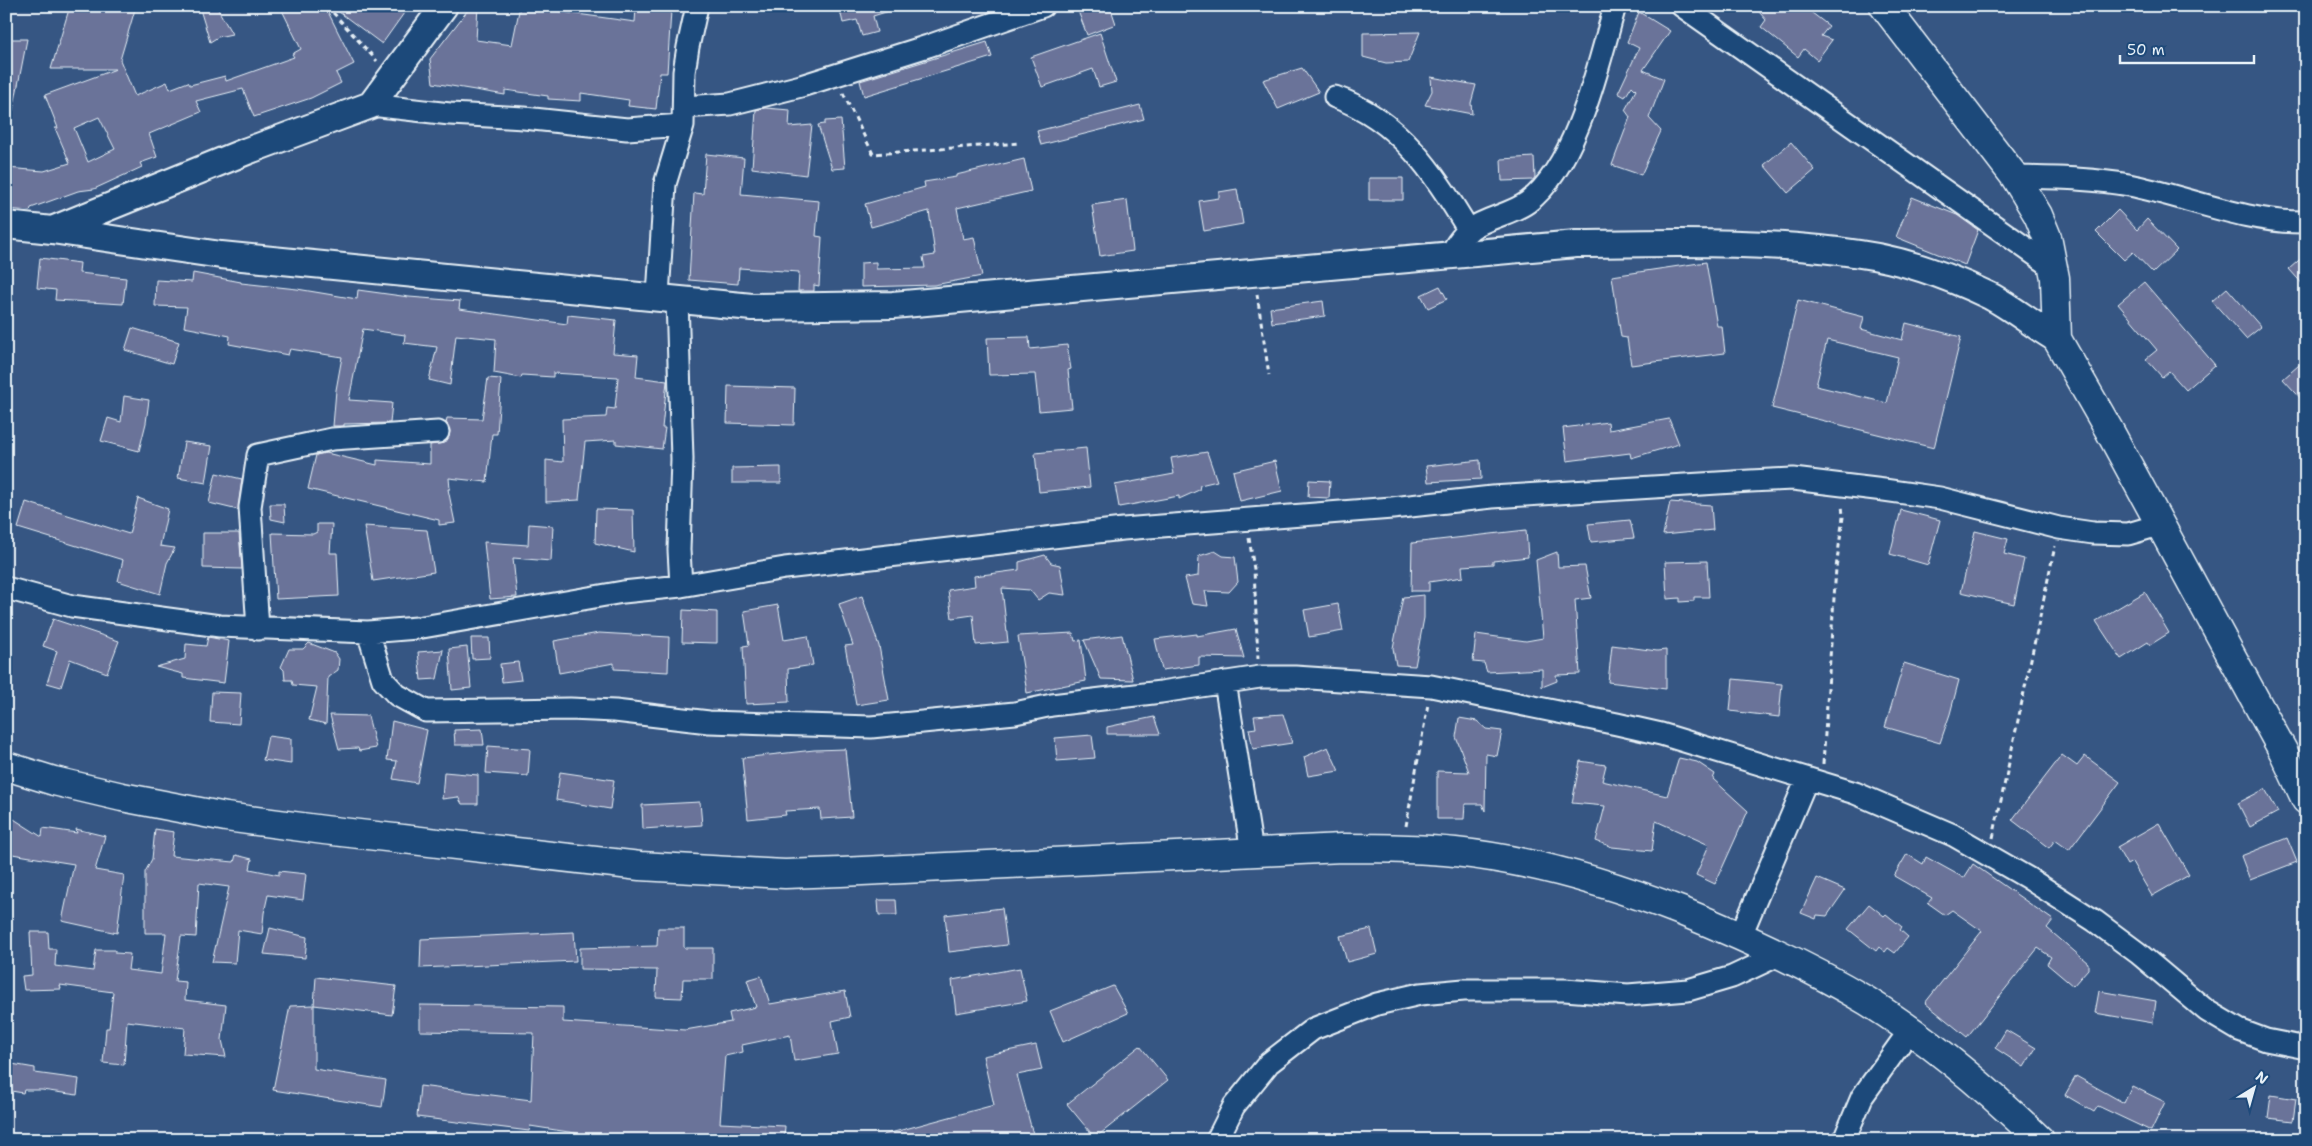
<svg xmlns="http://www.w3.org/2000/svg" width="2312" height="1146" viewBox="0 0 2312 1146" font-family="'Shantell Sans',sans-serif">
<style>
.building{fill:#6b7399;stroke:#e8f1f8;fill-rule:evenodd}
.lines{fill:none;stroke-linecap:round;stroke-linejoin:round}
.minor-casing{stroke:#e8f1f8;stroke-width:25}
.tertiary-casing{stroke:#e8f1f8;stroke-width:30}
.trunk-casing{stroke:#e8f1f8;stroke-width:31}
.path{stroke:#e8f1f8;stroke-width:3;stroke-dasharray:5 4;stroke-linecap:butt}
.minor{stroke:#1f4a7a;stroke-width:21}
.tertiary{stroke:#1f4a7a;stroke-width:26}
.trunk{stroke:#1f4a7a;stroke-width:28}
</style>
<rect width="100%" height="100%" fill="#365683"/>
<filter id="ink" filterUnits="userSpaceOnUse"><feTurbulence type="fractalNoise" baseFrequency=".02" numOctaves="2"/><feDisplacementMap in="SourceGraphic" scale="10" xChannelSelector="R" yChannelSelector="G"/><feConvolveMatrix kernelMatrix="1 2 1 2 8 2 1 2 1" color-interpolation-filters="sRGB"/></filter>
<g filter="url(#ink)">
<!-- building -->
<path class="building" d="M70 6H136L120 60 135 96 167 82 170 89 188 82 190 85 225 76 226 81 294 57 292 54 301 49 280 6H325L354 64 336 73 341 83 311 98 254 117 243 89 196 101 201 112 149 134 157 157 140 163 142 167 94 189 78 191 31 208 30 211 6 209V168L44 171 70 163 55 128H58L45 95 116 69H51ZM99 117 115 149 88 162 74 128Z
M199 6H216L232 34 218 37 210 42Z
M331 6H409L382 44Z
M471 6H478L476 40 512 45 520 6H556L555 11 635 22 636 8 671 11 667 73H660L656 109 628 106 629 100 581 93V101L548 99V96L505 90V95L433 83 430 59Z
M839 6H889V11L873 16 877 32 862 36 857 20 843 23Z
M1092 6H1110L1116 24 1087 35 1078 11Z
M1754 6H1803L1829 26 1821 36 1832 40 1817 60 1804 49 1798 57 1761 27 1766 20Z
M1639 12 1670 31 1643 70 1664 79 1649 118 1661 131 1641 175 1612 165 1630 117 1625 110 1636 90 1632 86 1625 97 1618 93 1639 48 1627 42Z
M1420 32 1408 62 1386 63 1363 57V33Z
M1100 33 1116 82 1099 87 1093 69 1042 87 1031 57Z
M6 39H27L13 111H6Z
M987 42 992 57 864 96 860 81Z
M1302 68 1319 92 1278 109 1263 80Z
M1431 77 1476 85 1471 103 1472 114 1425 105 1432 91Z
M1140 105 1144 119 1041 145 1037 131Z
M765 108 790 110 789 127 812 125 806 175 752 168 756 110Z
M841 120 845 168 832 169 818 125 825 124V121Z
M1791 142 1815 170 1788 193 1764 165Z
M706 154 744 158 741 194 819 201 816 236 822 237 819 286 814 285V291H798L799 272 739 268 738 284 689 280 694 193 703 194Z
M1534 157 1535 177 1533 180 1502 181 1501 159Z
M1024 159 1031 191 957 208 963 239 974 237 982 276 934 285 861 287V263L876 262V269L925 268 923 257 935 255 929 211 871 227 865 204 925 187 924 182 956 177V175Z
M1369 178H1403V200H1369Z
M1237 189 1243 224 1204 231 1199 201 1219 198V192Z
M1912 197 1957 215 1978 230 1965 265 1896 237Z
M1127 200 1133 251 1100 256 1092 205Z
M2118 210 2137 230 2147 219 2177 250 2153 273 2133 252 2124 260 2096 232Z
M2306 254V288L2289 269Z
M40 258 80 263 79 273 126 278 123 304 55 300 56 290 37 288Z
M1706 262 1717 326H1722L1725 353 1631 365 1627 338 1621 337 1612 276Z
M193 273 241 282V283L297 289 357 299 358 290 409 297 460 301 459 309 567 324 568 315 616 320 613 353 638 355 636 377 667 381 662 428H665L662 449 616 444V440L585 442 579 500 546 502V460L563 462 562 419 606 417 607 408 615 409 618 377 553 373V377L522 375 521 378 494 373 496 339 456 335 450 385 429 380 437 347 404 343 405 335 363 329 349 400 392 403 390 423 344 424V426H333L336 390 342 357 290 349 288 355 229 344 230 336 184 327 187 307 155 306 156 280 192 282Z
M2144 282 2215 365 2186 390 2169 371 2162 377 2146 359 2157 350 2118 304Z
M1440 286 1447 299 1428 308 1421 295Z
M2227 288 2261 327 2246 339 2212 301Z
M1798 300 1864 317 1861 329 1902 340 1906 323 1961 337 1934 448 1772 408ZM1827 340 1898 357 1887 403 1816 386Z
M1323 301 1325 316 1272 323 1270 308Z
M132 328 179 342 172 364 125 350Z
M1029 337 1030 349 1067 345 1071 369 1068 370 1072 408 1039 411 1035 374 989 375 987 338Z
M2306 359V404L2283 379Z
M488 378 501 379 497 434H492L487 482 449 478 450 489H448L455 523 439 525V520L308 489 316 455 326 453 377 465V460L430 464V445L445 443 449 437 450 431 446 423 447 418 482 419Z
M728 386 795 388 794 425 727 423Z
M124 396 149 400 146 423 139 451 101 441 108 418 121 422Z
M1669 419 1679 444 1631 458 1630 453 1567 461 1563 428 1608 422 1609 430Z
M184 442 212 446 206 483 178 478Z
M1086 448 1090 487 1039 492 1035 453Z
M1207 452 1217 481 1200 485 1199 490 1179 499V496L1119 507 1115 485 1174 474 1171 458Z
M1480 460 1481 479 1428 482 1426 466Z
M1275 461 1282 491 1240 501 1233 471Z
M781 467V483H732V468Z
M216 473 242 479 238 510 209 503Z
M1309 480 1330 481 1329 498 1308 497Z
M138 498 168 509 160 546 175 548 167 563 160 594 118 581 123 560 18 528 26 502 129 534Z
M1670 502 1711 505 1713 530 1663 535Z
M270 504H284L285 522 271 519Z
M596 509 633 510 634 552 595 543Z
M1901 510 1940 520 1928 565 1890 554Z
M1630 520 1634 538 1591 542 1588 524Z
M317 524H332L330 553H337L339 596 276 599 272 533 313 534 317 532Z
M529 524 553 526 551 561 513 558 517 597 490 599 484 542 528 545Z
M364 526 427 530 434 572 373 581Z
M1526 530 1528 557 1493 561V564L1462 566 1463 577 1429 582V591H1411L1412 543Z
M1975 531 2008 539 2004 554 2024 559 2014 604 1961 592Z
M203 533H239L242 569 203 568Z
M1215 551 1223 556 1235 557 1238 582 1229 592 1205 591 1208 606 1192 604 1185 578 1198 576 1199 556Z
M1557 552 1558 567 1585 566 1591 598 1575 600 1580 674 1556 675 1557 681 1542 687V669L1487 672 1484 663 1473 662 1476 634 1526 641 1543 638 1536 560Z
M1045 555 1051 563 1060 565 1065 595 1049 593 1038 600 1030 590 1002 588 1008 642 976 645 973 615 952 618 948 590 975 586 974 576 1019 570V562Z
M1707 561 1709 597H1694V601L1680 602V598L1667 599 1665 562Z
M2145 592 2169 633 2150 645 2148 642 2121 659 2096 621Z
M1424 595V618L1415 666 1396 665 1393 648 1403 597Z
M862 596 879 646 889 700 856 705 845 646 853 645 839 604Z
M1338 604 1343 631 1309 637 1304 610Z
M778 605 784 640 808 636 813 665 788 669 789 702 746 704 743 646 749 645 744 611Z
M683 610 717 612V643L682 642Z
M53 619 119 641 107 673 70 659 61 687 47 683 57 651 43 646Z
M1236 629 1244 658 1199 657V665L1162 670 1155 639 1197 634V636Z
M599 633 669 637 668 672 614 669V663L559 673 554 641Z
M1073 633 1075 641 1081 640 1086 681 1027 693 1018 636Z
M1122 635 1133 680 1101 679 1084 640Z
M208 637 229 641 224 683 183 678V674L156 667 185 659 186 644 206 646Z
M471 638H489L490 658 472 659Z
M309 643 335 653 339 659 338 670 328 677 326 724 309 720 317 687 293 685 292 680H285L284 670 281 667 289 649H303Z
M1612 645 1657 651 1666 650V689L1608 682Z
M467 647 471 688 452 690 449 649Z
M443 650 437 679 421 680 418 652Z
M518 662 521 680 502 682 500 664Z
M1904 663 1959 680 1950 714 1940 743 1885 727Z
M1733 679 1782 684 1779 717 1730 711Z
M212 692 241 693 239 724 210 722Z
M1283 714 1292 743 1253 749 1249 729 1256 728 1254 716Z
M330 715 368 716 376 748 359 751 358 748 339 749Z
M1154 717 1160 734H1107V727Z
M1459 718 1477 721 1486 729 1502 731 1497 756 1486 754 1485 811 1482 804H1465L1464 819H1437V771L1469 772 1456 737Z
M392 721 427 730 417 783 393 779 397 761 387 760Z
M482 729 484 745H455L454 730Z
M1092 735 1095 758 1057 761 1055 738Z
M268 736 291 739V764L263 760Z
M488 746 530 749 528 776 486 773Z
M1328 747 1339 771 1308 776 1304 757Z
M845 749 852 817 821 819 820 809 785 811 786 815 748 819 742 758 814 750Z
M2062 755 2077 766 2085 756 2120 782 2069 850 2055 840 2049 848 2012 820Z
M1679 758 1697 762 1715 774 1713 779 1748 811 1715 884 1696 875 1709 845 1656 821 1652 851 1612 847 1596 841 1605 806 1572 803 1580 761 1606 765 1602 781 1667 796Z
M444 772 478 775V804H462L458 797 442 799Z
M560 772 614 780 610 809 556 800Z
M2265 789 2278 812 2250 827 2238 803Z
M700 802 702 825 643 829 642 805Z
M6 814 42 837 43 828 77 833 76 829 105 836 95 870 124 875 117 933 62 921 74 864 6 853Z
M2159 823 2189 875 2152 896 2132 862 2127 865 2117 847Z
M155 829 174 832 171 856 234 862 236 855 252 859 250 869 279 875V871L306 874 303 900 268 895 264 913 262 934 238 930 235 963 212 962 229 887 199 883 196 937 181 936 175 981 186 982 185 1000 226 1005 222 1040 226 1057 183 1054 185 1028 127 1021 124 1065 103 1063 106 1028H109L113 992 60 985 61 989 24 990 22 976 32 975 30 932H48L49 949H56L55 966 93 971 96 950H115V953L130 954 128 970 161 974 166 933H145V872L152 859Z
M2287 838 2297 862 2250 880 2241 856Z
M1907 854 1923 864 1926 857 1964 878 1973 864 2053 920 2047 928 2088 963V969L2073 986 2047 964 2051 957 2038 948 1967 1037 1925 1003 1982 931 1952 910 1945 915 1928 903 1932 898 1894 876Z
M1817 878 1845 890 1827 916 1817 915 1816 919 1801 913Z
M878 900H896L897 915H879Z
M1869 904 1884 916 1886 914 1902 927 1900 930 1908 937 1895 953 1888 948 1885 952 1879 947 1876 951 1848 929Z
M1002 908 1007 945 949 952 945 915Z
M270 928 307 937 305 958 264 954Z
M658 928H684V948H713V979H683L682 998 656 997 657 970 580 969V948L657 946Z
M1371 929 1377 954 1347 962 1340 936Z
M574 932 576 961 420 968 421 939Z
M1020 968 1027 1001 956 1013 952 980Z
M761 976 770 1004 845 991 850 1017 832 1021 838 1054 794 1061 790 1035 742 1045 743 1052 725 1056 720 1123 785 1126 784 1140H620L530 1126 529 1131 417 1117 420 1086 531 1100 534 1033 420 1031V1005L563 1007V1022L685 1030 731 1022 729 1013 756 1007 747 980Z
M316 977 396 986 392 1015 314 1005Z
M1113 986 1128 1013 1063 1042 1050 1011Z
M2099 991 2156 1001 2153 1023 2095 1013Z
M314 1005V1069L386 1080 382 1107 273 1090 290 1006Z
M2006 1030 2036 1048 2024 1067 1995 1048Z
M1036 1045 1042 1070 1017 1075 1033 1134 1012 1140H883V1135L994 1105 983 1056Z
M1140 1046 1168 1080 1095 1138 1067 1104Z
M6 1063 35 1068V1073L79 1079 77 1095 42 1090H24L23 1093 6 1090Z
M2076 1076 2124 1103 2132 1086 2165 1102 2151 1131 2098 1106 2094 1112 2065 1095Z
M2271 1095 2296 1099 2293 1121 2268 1118Z"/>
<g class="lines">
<defs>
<path id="minor" d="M1682 6 2054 268
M1335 97C1399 119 1436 175 1469 231
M371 105 450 114 524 118 627 129 683 125 684 72 688 47 697 6
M684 107 730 104 801 86 928 46 1043 6
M2015 177C2053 178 2091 178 2129 185 2188 197 2246 223 2306 222
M1449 257C1454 248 1460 237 1469 230 1487 217 1510 215 1528 202 1577 165 1599 63 1615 6
M658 296 665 184 683 125
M677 299 682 459 679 550 681 586
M6 588 72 606 220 626 368 632 417 628 623 592 681 586 785 568 1123 529 1392 508 1492 497 1750 481 1793 479 1884 490 1940 498 2059 528 2093 533 2128 534 2159 525
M258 629 250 507 258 455 332 439 438 432
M368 632 383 680 397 695 426 711 570 709 615 711 709 722 871 727 1015 713 1052 705 1161 692 1260 677H1295L1431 686 1617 724 1661 734 1855 793 1953 835 2028 878 2095 921 2138 953 2207 1011 2239 1030 2266 1040 2306 1048
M1225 682 1252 852
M1741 935 1807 779
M1217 1140 1234 1106 1269 1063 1313 1029 1377 1004 1420 994 1464 990H1565L1628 995 1688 990 1732 977 1781 954
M1844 1140 1862 1097 1910 1030"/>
<path id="tertiary" d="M6 225 52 230 247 151 371 105 444 6
M52 230 221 255 752 307 893 305 1576 244C1670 243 1768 240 1860 254 1905 260 1950 277 1990 296 2013 308 2034 326 2057 339"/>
<path id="trunk" d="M1884 6 2015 177 2038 215 2047 237 2055 278 2057 339 2109 430 2283 751 2306 800
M6 766 54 781 122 797 226 817 324 830 640 866 785 874 841 872 1342 848C1380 848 1417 848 1455 852 1532 860 1609 883 1681 911 1745 937 1807 965 1867 1001 1930 1040 1987 1089 2040 1140"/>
</defs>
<!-- minor casing -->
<use href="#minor" class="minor-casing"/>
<!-- tertiary casing -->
<use href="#tertiary" class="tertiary-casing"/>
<!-- trunk casing -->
<use href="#trunk" class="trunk-casing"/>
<!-- path -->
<path class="path" d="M327 6 377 61
M843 93 873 154 1020 143
M1257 294 1269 375
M1249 538 1254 569 1258 659
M1823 764 1836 568 1843 517 1842 504
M1406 826 1428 704
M1993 838 2055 546"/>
<!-- minor -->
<use href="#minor" class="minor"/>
<!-- tertiary -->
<use href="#tertiary" class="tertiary"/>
<!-- trunk -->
<use href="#trunk" class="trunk"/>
</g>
</g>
<!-- margin -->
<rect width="2312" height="1146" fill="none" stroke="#1f4a7a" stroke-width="25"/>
<rect x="12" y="12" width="2287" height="1121" fill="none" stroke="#e8f1f8" stroke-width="2" filter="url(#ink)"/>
<!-- north arrow -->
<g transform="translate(2254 1088) rotate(37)" stroke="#1f4a7a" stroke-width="4" paint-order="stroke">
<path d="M0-4L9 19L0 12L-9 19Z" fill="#e8f1f8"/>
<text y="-8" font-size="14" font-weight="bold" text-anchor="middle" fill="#e8f1f8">N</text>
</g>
<!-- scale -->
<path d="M2120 55v8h134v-8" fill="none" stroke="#e8f1f8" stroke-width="2.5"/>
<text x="2127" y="55" font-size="15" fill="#e8f1f8" stroke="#1f4a7a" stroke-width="4" paint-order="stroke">50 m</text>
</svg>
